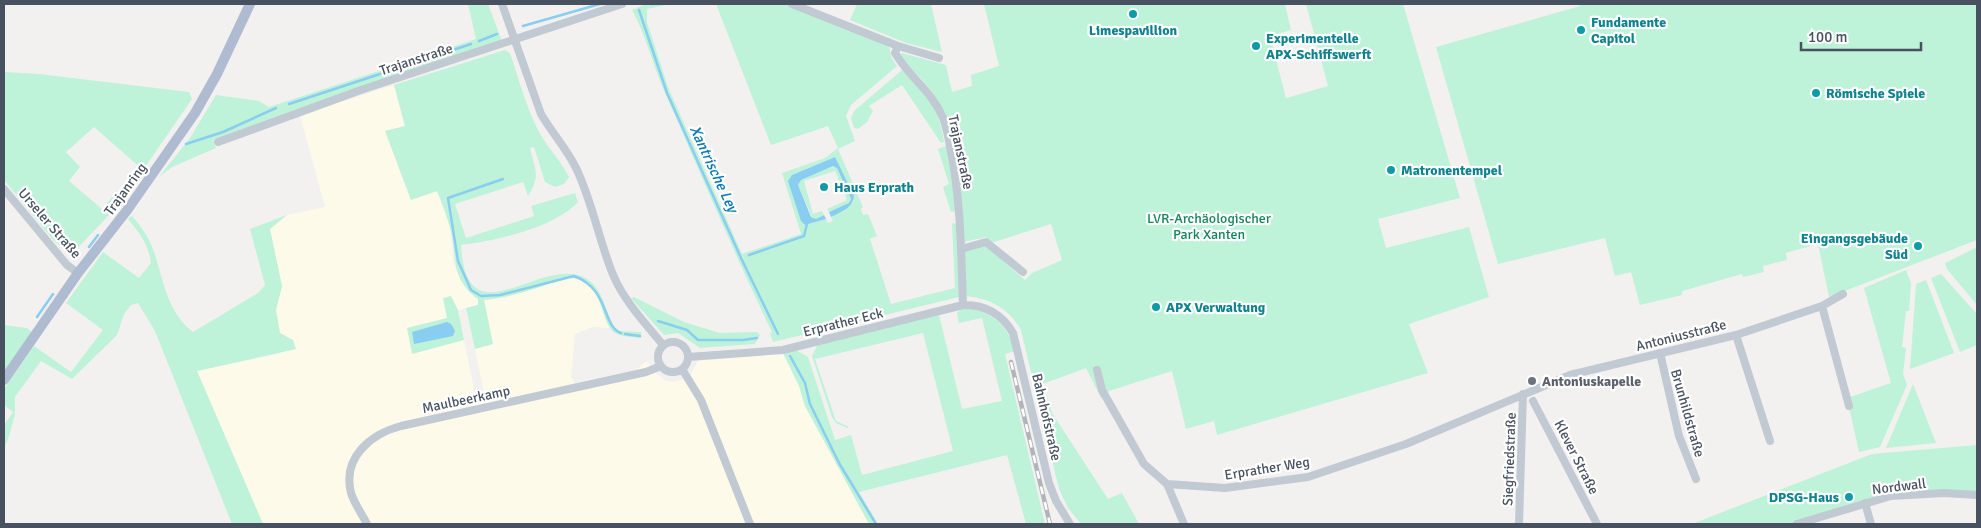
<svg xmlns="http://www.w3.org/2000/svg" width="1981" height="528" viewBox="0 0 1981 528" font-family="Signika,sans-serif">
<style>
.commercial{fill:#fdfaea}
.green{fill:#bef2d9;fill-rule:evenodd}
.water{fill:#89cdf0}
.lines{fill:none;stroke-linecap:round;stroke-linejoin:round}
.stream{stroke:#89cdf0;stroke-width:2.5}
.minor{stroke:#c1c9d3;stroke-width:8}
.major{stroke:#afbbd0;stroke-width:10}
.rail-casing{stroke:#b2b4bb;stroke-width:4.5}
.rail{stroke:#fff;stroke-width:2.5;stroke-dasharray:8;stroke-linecap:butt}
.culture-dot{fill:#0f9aa8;stroke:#fff;stroke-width:2}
.worship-dot{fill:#6b7280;stroke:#fff;stroke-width:2}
.labels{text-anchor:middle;stroke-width:4.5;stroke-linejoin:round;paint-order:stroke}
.culture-label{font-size:14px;font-weight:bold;fill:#0d838f;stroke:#fff;text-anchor:start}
.street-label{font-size:14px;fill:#47515f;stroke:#fff}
.park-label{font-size:14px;fill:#13855b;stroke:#fff}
.worship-label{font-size:14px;font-weight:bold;fill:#5b616d;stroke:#fff;text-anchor:start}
.water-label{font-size:15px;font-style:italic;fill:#0678b3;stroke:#fff}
</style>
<rect width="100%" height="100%" fill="#f3f1f0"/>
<!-- commercial -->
<path class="commercial" d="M394 85 405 126 385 131 411 199 437 191 451 230 453 262 461 280 469 292 478 299V305L458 310 477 404 486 402 475 349 493 344 484 300 504 298 569 278 584 281 591 286 603 308 610 328 592 327 575 334 571 377 575 383 636 370 647 361 656 373 664 380 674 382 689 378 698 361 783 353 799 386 805 406 869 524H263L197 371 282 353 293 340 280 333 276 310 282 286 270 229 287 215 325 207 300 115Z"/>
<!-- green -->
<path class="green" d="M468 4H488L502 41 348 91 213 140 216 148 172 167 159 177 190 138 216 95 259 101 269 107 476 39Z
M646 4H671L647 9V22L668 87 742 254 801 234 782 173 825 158 838 148 828 126 771 145 716 4H785L889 46 892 59 897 66 851 105 846 116 855 141 838 149 863 207 861 209 863 215 868 214 877 236 870 239 891 304 955 288 952 223 957 224 959 297 773 342 770 333 772 332C734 254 701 174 666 95 653 67 647 37 632 10ZM835 157 854 201 845 210 831 217 833 221 828 223 826 219 805 225 792 175Z
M857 4H931L942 52 906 43 850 20Z
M984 4H1285L1291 30 1270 36 1286 98 1328 86 1306 4H1403L1460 198 1378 219 1386 248 1469 227 1489 297 1409 324 1428 373 1217 435 1214 421 1186 429 1172 371 1109 391 1101 398 1086 368 1043 384 1052 413 1108 499 1122 493 1139 524H1081L1068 508 1059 489 1021 330C1009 308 989 298 965 296L964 250 985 245 1025 280 1032 273 1062 260 1051 224 994 242H988L987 237 963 242C961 196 961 145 939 103 929 84 912 71 900 55L902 53 946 65 952 92 972 86 971 75 999 66Z
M1580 4H1977V240L1829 297 1818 244 1786 253 1787 260 1763 266 1764 272 1743 277 1742 274 1682 291V295L1640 305 1631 272 1615 276 1605 238 1498 264 1436 47 1580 6Z
M505 50 510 53C519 80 526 107 539 132 548 148 561 161 569 177L564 184 555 187 545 182 534 147 530 148C535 169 541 176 528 196L523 182 455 204 466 238 534 216 531 206 575 193 578 202C554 228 495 241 461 245 466 344 543 252 587 279 606 291 604 316 618 331L641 332V338C634 337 621 337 615 333 598 321 605 277 569 278 560 278 549 284 540 287 521 293 504 298 484 300L493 344 475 349 466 308 478 305V299C449 277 458 258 450 228 447 216 442 203 437 191L411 200 385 131 405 126 394 85Z
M902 70C926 82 941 117 944 142L941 143 902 85 869 106 873 111 867 122 858 129 854 128 851 118 854 111Z
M4 72 39 74 189 92 192 99 143 170 94 127 66 152 80 167 69 181 102 209 115 194 121 199 110 214 71 255 54 241 4 180Z
M946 146 957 211 951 212 943 187 949 184 938 149Z
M833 166 837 168 851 199 849 203 829 212 827 209 847 200 835 171 804 181 813 214 822 211 824 215 816 219 812 217 798 185 800 180Z
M287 215 270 229 282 286 276 310 280 333 293 340 296 349 197 371 263 524H232L155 331 138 303 131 305 124 314 117 335 72 379 41 361 15 397V414L8 440 4 447V425L13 412 4 405V389L34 346 71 372 103 330 66 303 103 252 139 278 151 263C149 245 139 232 128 219L132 216C141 226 148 236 153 249 164 280 166 311 193 332L258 293 265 285 250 229Z
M1977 247V305L1947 269 1945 263Z
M1906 270 1911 283 1909 311H1906L1902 347 1906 348 1903 374 1907 385 1880 447 1859 452 1847 398 1891 383 1864 288Z
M1941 274 1977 314V345L1960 352 1931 278Z
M1926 280 1954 353 1910 369 1916 284Z
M451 296 458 310 464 340 412 354 407 328 447 318 443 298Z
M634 297 684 322 720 333 757 332 760 335 755 344 700 348 678 333 664 335 631 298Z
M962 308C990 309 1008 324 1015 351L1005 354 1045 524H1026L1007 455 859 492 878 524H869L805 406 799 386 783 353 796 350 808 357 835 440 851 435 862 475 953 451 923 333 815 359 836 421 849 427 847 428 836 423 832 417 812 356 818 344 939 315 962 409 1002 401 982 318 959 323 957 313Z
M4 325 27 328 32 332 4 373Z
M1913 384 1936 443 1886 448Z
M1977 445V495L1891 496 1797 524H1692L1872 454Z"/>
<!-- water -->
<path class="water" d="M835 157 854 196C853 208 841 212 831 217L829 212 849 203 851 199 837 168 833 166 801 180 798 185 811 217 816 219 824 215 826 219 805 225 801 221 788 181 792 175Z
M447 322 451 324 455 331 453 336 414 344 412 332Z"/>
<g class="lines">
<!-- stream -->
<path class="stream" d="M639 10 667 93 741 258 778 334
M523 26 600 4
M479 41 497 34
M289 104 471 44
M186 144 223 132 276 108
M503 179 448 198 458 261 471 290 481 296 500 295 574 276C610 289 602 327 621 333
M89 247 98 235
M749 255 804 236 807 224
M37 317 53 294
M658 321 687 330 698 340H743L757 338
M625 334 640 336
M790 356 805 383 810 404 839 463 876 524"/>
<!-- minor -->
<path class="minor" d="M502 4 541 114C552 133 567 149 576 168 593 203 599 242 614 277 625 302 646 324 663 345
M792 4 898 46 939 58
M898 46 895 53C909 77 932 91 943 118 947 128 949 141 951 152 961 202 961 253 963 305
M218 142 361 90 622 4
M4 189 67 265 78 273
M961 249 986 242 1023 272
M1822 306 1849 406
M1736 335 1770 441
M658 357a15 15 0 1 1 30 0a15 15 0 1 1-30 0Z
M1660 353 1679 436 1696 479
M688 357 783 350 963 305C984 304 1002 314 1013 333L1049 483 1056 501 1070 524
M682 369 701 400 750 524
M1097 370 1102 390 1144 464 1167 484 1225 488 1308 477 1406 444 1570 375 1736 335 1822 306 1843 294
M1533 401 1597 524
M1167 484 1184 524
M1865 503 1871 524
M367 524C362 514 354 503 351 493 342 457 371 434 401 426L646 372 661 366
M1519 524 1523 394
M1797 524 1891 496 1944 493 1977 495"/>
<!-- major -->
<path class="major" d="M4 380 78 273 128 209 195 113 217 74 250 4"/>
<defs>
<path id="rail" d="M1011 362 1050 524"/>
</defs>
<!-- rail casing -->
<use href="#rail" class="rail-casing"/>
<!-- rail -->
<use href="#rail" class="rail"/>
</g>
<!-- markers -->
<g class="culture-dot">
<circle cx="1133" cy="14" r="5"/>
<circle cx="1581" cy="30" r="5"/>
<circle cx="1256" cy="46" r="5"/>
<circle cx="1816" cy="93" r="5"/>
<circle cx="1391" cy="170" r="5"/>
<circle cx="824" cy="187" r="5"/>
<circle cx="1918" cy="246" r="5"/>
<circle cx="1156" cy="307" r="5"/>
<circle cx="1849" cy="497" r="5"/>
</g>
<circle class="worship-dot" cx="1532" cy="381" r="5"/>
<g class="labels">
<!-- culture labels -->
<g class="culture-label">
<text x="1591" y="27">Fundamente<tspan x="1591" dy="16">Capitol</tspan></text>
<text x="1133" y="35" text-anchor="middle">Limespavillion</text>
<text x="1266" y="43">Experimentelle<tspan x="1266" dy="16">APX-Schiffswerft</tspan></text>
<text x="1826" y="98">Römische Spiele</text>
<text x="1401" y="175">Matronentempel</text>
<text x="834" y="192">Haus Erprath</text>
<text x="1908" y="243" text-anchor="end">Eingangsgebäude<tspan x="1908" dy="16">Süd</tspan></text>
<text x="1166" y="312">APX Verwaltung</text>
<text x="1839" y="502" text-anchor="end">DPSG-Haus</text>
</g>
<!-- street labels -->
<g class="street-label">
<text transform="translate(416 59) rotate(-18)" y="5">Trajanstraße</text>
<text transform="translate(961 152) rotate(78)" y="5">Trajanstraße</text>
<text transform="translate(125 189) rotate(-54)" y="5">Trajanring</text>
<text transform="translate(50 223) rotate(49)" y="5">Urseler Straße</text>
<text transform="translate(843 322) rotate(-14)" y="5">Erprather Eck</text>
<text transform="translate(1681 335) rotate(-14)" y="5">Antoniusstraße</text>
<text transform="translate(466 399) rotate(-12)" y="5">Maulbeerkamp</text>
<text transform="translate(1688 413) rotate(74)" y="5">Brunhildstraße</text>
<text transform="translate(1047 417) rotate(77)" y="5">Bahnhofstraße</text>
<text transform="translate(1577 457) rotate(63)" y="5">Klever Straße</text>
<text transform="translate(1509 459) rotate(-88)" y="5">Siegfriedstraße</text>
<text transform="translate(1267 468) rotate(-9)" y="5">Erprather Weg</text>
<text transform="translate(1899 486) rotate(-7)" y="5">Nordwall</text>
</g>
<!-- park labels -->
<g class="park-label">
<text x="1209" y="223">LVR-Archäologischer<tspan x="1209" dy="16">Park Xanten</tspan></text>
</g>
<!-- worship labels -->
<g class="worship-label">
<text x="1542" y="386">Antoniuskapelle</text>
</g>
<!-- water labels -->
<g class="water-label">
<text transform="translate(714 169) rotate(65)" y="5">Xantrische Ley</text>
</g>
</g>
<!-- border -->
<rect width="1981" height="528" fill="none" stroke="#47515f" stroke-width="10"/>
<!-- scale -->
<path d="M1801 42v8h120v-8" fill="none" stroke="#47515f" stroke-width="2.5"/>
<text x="1808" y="42" font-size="15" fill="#47515f" stroke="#ffffff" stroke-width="4" paint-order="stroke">100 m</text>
</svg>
